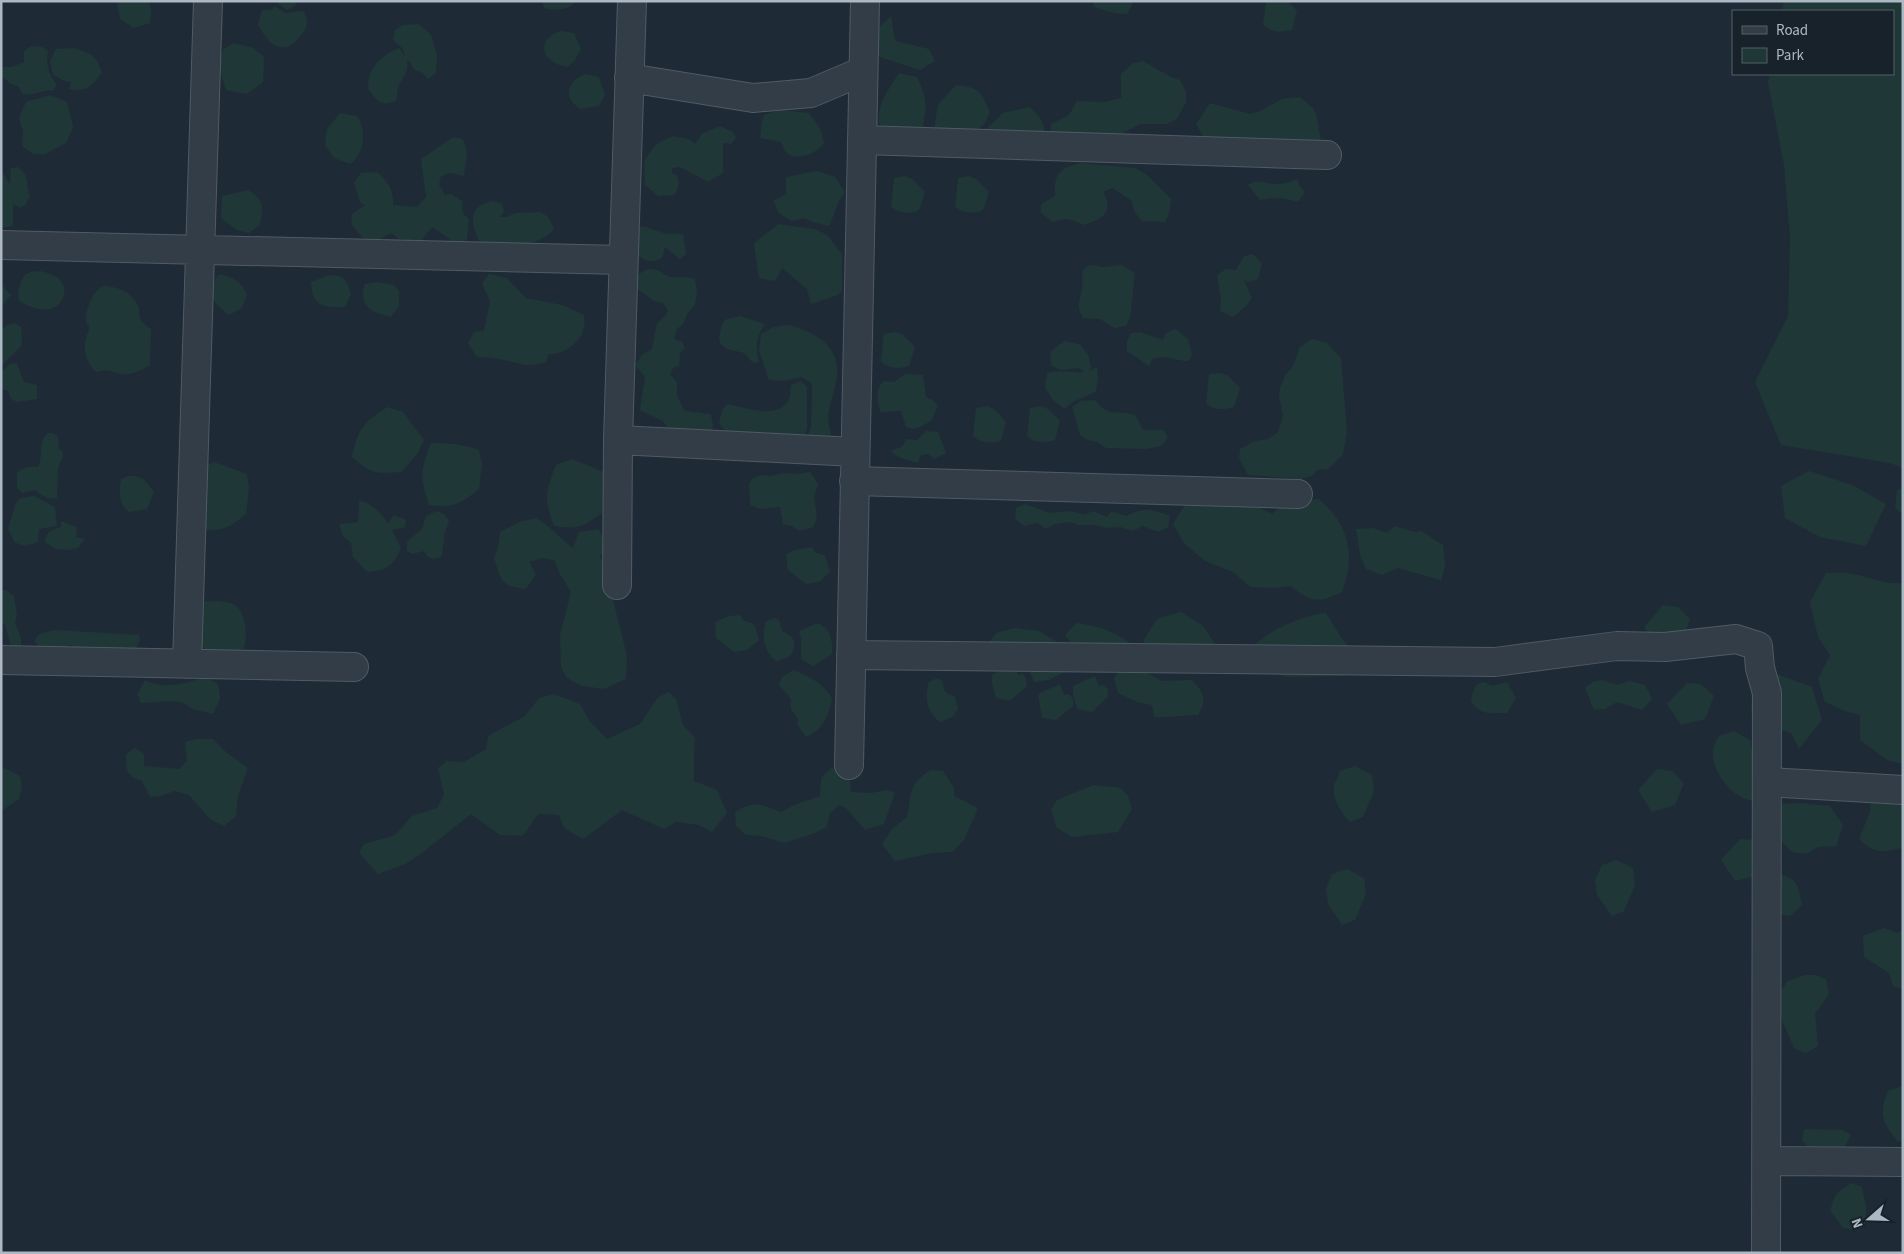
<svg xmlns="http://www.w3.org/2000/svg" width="1904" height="1254" viewBox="0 0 1904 1254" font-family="'Source Sans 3',sans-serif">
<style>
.green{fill:#203737}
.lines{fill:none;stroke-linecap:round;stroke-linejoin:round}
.street-casing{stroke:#4f5b65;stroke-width:30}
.street{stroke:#323d47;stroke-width:28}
</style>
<rect width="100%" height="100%" fill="#1e2b36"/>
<!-- green -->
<path class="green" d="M121 1H149L151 11 150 23 134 28 120 19 117 3Z
M277 1H296L295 6 287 10 278 4Z
M542 1H576C568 11 555 11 544 8Z
M1093 1H1134L1127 14C1115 14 1104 11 1093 6Z
M1266 1H1288L1297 11 1292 30C1280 32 1273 33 1263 25Z
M1784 1H1903V468L1890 463 1781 445 1755 382 1788 316 1790 239 1784 165 1768 82 1770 74H1893V11H1782Z
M275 6 285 13 304 11C305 14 307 19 307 22 307 29 302 34 298 39 280 58 266 41 258 24L262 10H271Z
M891 16 895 41 929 49 935 61 920 70 880 57 874 45V32Z
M419 24 431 35 437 55 436 73 428 79 423 73 415 70 407 59C409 74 403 76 398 88 397 92 397 97 396 101 380 107 378 102 368 89 369 84 368 77 371 72 376 61 388 52 399 48L405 56 403 49 393 40 395 30 403 25Z
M562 31 574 33 581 49 574 62 567 67C538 62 537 36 562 31Z
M234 43 253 48 264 57 263 82 247 94 226 90 217 61 224 49Z
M31 46 42 47 48 51C46 65 48 74 57 85L54 90C41 90 35 96 22 94L19 87 10 83 1 76V67H12L24 62V51Z
M73 48C91 54 95 53 102 72 93 85 86 93 69 89L71 82 65 81 53 75 50 61 56 49Z
M1143 61 1171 77 1180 80 1186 92V102L1177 119 1167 124H1140L1109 140H1058L1051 132V124L1069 115 1077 101 1104 102 1121 98V74L1133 63Z
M899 73 917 77C928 101 927 105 922 131L891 133 879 124C877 104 888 90 899 73Z
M586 74 599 77 605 95 599 106 580 109C577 106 573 104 571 100 564 89 576 76 586 74Z
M956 85C979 87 981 92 990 112L985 123 976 131 933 134 938 105Z
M50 95 67 102 73 127 66 143 45 154H33L22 146 23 132 19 118 26 102Z
M1300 97 1313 108 1317 116 1321 142 1226 140 1203 136 1196 124 1210 103 1250 114 1260 111 1282 99Z
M1030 107C1037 114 1047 124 1044 135L982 133 1003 113Z
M780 110 809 113 820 128 824 143C818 152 801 160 790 155 785 153 783 147 781 142L760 138 762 121 764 115Z
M340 113 357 116C367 131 365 153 350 164L334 158 325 145 327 129Z
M720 126 733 132 736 138 731 144 723 143V173L708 182 680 167 672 168V173L677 175 679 184 675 195 658 196 645 185 644 161 656 144 673 136 689 139 695 144 702 134Z
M453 137 463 139 467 153 464 176 450 173 441 176 439 185 445 195 451 194 462 201 463 214 469 219 467 239 458 245 432 227 421 241 399 239 391 233 372 244 362 237 351 224 352 214 365 205 360 202 354 183 361 173 377 172C388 181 394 190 393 205L417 207 426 197 421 159Z
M1080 163 1135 168 1147 175 1171 199 1169 214 1165 222 1142 221 1135 213 1131 200 1112 188 1103 192C1114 212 1104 218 1084 225 1072 219 1066 217 1053 222L1041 213V204L1055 196C1054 174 1058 169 1080 163Z
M18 167C31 177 25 183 30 196L26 204 20 208 13 204V226L1 228V170L10 184 11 168Z
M817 171 835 177 845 192C836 203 835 214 829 226L812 222 804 218 791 221 779 213 773 201 786 194V177Z
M905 176 912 179 925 192 919 210C908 214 901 214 891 207L894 178Z
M969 176 976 179 989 192 983 210C972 214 964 214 955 207L958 178Z
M1298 179 1299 185 1305 192 1298 202C1284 197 1273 197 1260 200L1248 185C1259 177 1266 185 1279 184 1285 184 1292 181 1298 179Z
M249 190C265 203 263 206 260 225L249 233 237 230 221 218 222 196Z
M493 201 502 204 504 211 500 217H506L516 213 541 212 549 218 554 228C537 251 506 244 480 243 471 225 466 206 493 201Z
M778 224 815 229 827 235 842 254V291L838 295 811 304 807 289 782 268 775 281 759 278 754 244C761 236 770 232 778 224Z
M638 226 646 227 666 234H683L686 254 680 259 665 247 662 258C650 264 644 261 635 252Z
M1253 254 1262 264 1258 279 1249 282 1244 280 1252 298 1245 307 1233 317 1220 311 1221 301 1217 275 1226 269 1236 270 1244 256Z
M1093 265 1103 267 1121 265 1135 273 1130 318 1126 326 1115 328 1100 319 1083 318C1075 306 1081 299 1082 287 1083 282 1081 275 1083 271 1085 266 1089 266 1093 265Z
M648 269C662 269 660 274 670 277 679 279 684 275 695 279L697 293 695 305 687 314 683 324 677 329 674 339 682 342 685 348 680 353 679 366 674 367 670 374 677 382V396L685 411 711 414 713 427 707 439 672 433 663 421 640 410 645 377 635 365 642 355 652 349 657 323 665 316 668 311 663 303 654 301 632 285 635 276Z
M41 271C47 273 55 275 59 279 70 290 63 306 49 309 39 311 28 307 20 301 17 295 18 291 20 285 24 272 28 272 41 271Z
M219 274C232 277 242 281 247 295L242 308 229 315C213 303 203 292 219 274Z
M489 274 507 278 526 298 562 305 584 315C584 319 585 323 584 327 581 343 563 355 548 354L546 362C526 369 518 362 498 359 492 357 484 358 477 357L468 343 474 332 484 331 490 301 482 284Z
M329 275C346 276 346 279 351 294L345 307C325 308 311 306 311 282Z
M377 282 394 285 399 291V306L391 317C371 312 358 307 365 284Z
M1 284 11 295 1 307Z
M103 286C117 286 132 292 138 306 141 312 138 307 139 314 140 321 145 325 151 329L150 365C141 370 133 375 123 374 111 373 111 368 96 372 86 362 82 349 87 335 88 332 89 331 89 328 88 320 87 328 86 320 85 311 94 289 103 286Z
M740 316 765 324C756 337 755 347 759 362L753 363 744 353 727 349 720 343 719 336 723 322 727 319Z
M15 323 21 327 22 345 1 366V330L7 325Z
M789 325C816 333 840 345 837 377 835 390 830 403 828 416 828 422 830 429 831 435L828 441 810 444 808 435 811 428 812 384 802 377 784 381 769 380 759 351 761 334 774 327Z
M1175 329 1188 339 1192 355 1189 361C1174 361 1168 354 1152 359L1149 366C1141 362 1136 355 1127 352V341L1131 333 1140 332 1163 340 1166 333Z
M895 332 902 334 915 347 909 366C898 369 891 369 881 362L884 334Z
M1312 339 1327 343 1341 358 1347 432 1343 454 1328 469 1317 470 1312 476 1301 479 1248 475 1239 458 1240 449 1255 441 1268 439 1278 432 1283 416 1279 396 1280 388 1285 376 1293 366 1300 347Z
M1065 341 1081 345 1089 357 1091 368 1088 371 1097 367 1098 378 1096 391C1086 398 1075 398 1066 408H1063L1052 399 1045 387 1047 373C1059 369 1073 373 1085 372L1079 368 1061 370 1052 366C1047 352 1053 348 1065 341Z
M10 364H17L24 382 37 385V399L17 402 11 399 8 391 1 389V372Z
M1219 373 1227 375 1240 388 1234 407C1223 410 1215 411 1206 403L1209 374Z
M905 374 923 375 926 397 933 400 938 406 931 421 920 427 913 429 906 427 901 411 880 412C878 400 874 390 884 381L894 382Z
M801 381 807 387V429L802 441 726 432 719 423 722 411 727 404C745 407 776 420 788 401 791 397 790 390 791 385Z
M1095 400C1108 418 1116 409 1135 415L1143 430H1164L1168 438 1161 446 1146 449 1106 448 1098 442 1088 440 1080 435 1072 407 1081 401Z
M987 406 994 409 1006 422 1001 441C990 443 982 444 973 436L976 408Z
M1041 406 1048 409 1060 421 1055 440C1044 443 1036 444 1027 436L1030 408Z
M387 407 403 412 424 440 418 453 401 472C377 474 370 474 352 457 358 429 363 423 387 407Z
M926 431 938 432 946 453 934 459 929 454 921 455 918 463 898 457 890 451 902 447 906 439 917 440Z
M48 433H52L58 436 59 449 63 452V457L58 468 57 498C49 500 42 496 35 490L22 493 17 488V474L20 470 28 467H38C44 455 37 443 48 433Z
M431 443C448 443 463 444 479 450L482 464 479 489C460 504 454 508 429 505 420 478 420 470 431 443Z
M572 459 604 472 607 485 604 511C585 526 579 530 554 526 544 499 545 491 556 465Z
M214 462 247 474 249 488 246 514C228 529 221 532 197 529L199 468Z
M1809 471 1852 485 1886 504 1866 546 1820 537 1785 518 1781 486Z
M810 472 818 484 814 497 817 518 813 527 800 531 792 526 783 524 780 507 760 509 750 505 749 484 752 479 761 475 771 476 783 473 799 474Z
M129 476C145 476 145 481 154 492L147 509 129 512C118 504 119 491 121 479Z
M1903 488V515L1895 508 1897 490Z
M34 496 55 507 57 526 39 529 38 542 24 546 14 542 8 528 16 503 21 498Z
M1189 498 1260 508 1272 514C1287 499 1298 500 1319 499 1349 525 1356 555 1342 592 1317 604 1312 602 1290 586L1275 588 1250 587 1233 572 1205 561 1184 543 1173 524Z
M359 501C371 502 381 514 388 523L394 515 406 520 405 527 392 530 401 548C394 565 386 571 367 572L353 557 351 543 343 536 339 524 358 522Z
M1025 504 1050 513 1071 511 1084 515 1093 511 1107 517 1111 511 1126 516C1143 507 1153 509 1170 516L1168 527 1158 532 1143 526 1133 531 1120 527 1109 528 1093 525H1079L1071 522 1055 524 1046 529 1037 523 1024 526 1015 519 1016 508Z
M437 511 444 514 449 521 445 531 442 556C435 561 427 559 424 551L412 554 407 551V542L422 529 426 516Z
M536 518C550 526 559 538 573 548L579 532 599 529 604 540V553L600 556 605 568 627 656 626 679 604 689 582 686 567 678 561 667 560 635 571 592 561 576 554 560 543 558 529 562 536 574 526 589C500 586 501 580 494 558L498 547 500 532 519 522Z
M61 521 77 527 76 537 85 539 78 548 68 550 55 549 45 542C46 531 51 530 61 527Z
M1395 526 1414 532 1421 531 1443 545 1445 565 1441 580 1398 568 1382 575 1366 569 1360 555 1356 529 1373 528 1387 533Z
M812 547 816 553 824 555 826 558 830 572 819 582 806 584 788 570 786 554 794 550Z
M1826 573C1833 573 1840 572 1847 573 1866 575 1882 585 1903 583V764L1887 760 1860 740V715L1845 711 1825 702 1818 679 1830 655 1818 637 1810 602Z
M1 590H6L14 596 17 614 15 623 21 638V647L10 649V642L4 623H1Z
M215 601C221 601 230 602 235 605 246 613 248 637 244 648 220 656 213 655 193 641L201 602Z
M1663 605 1678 607 1690 619 1682 642 1658 648 1644 627Z
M1181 612 1203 626 1215 644 1204 671 1169 670 1143 641 1157 619Z
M1326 613 1341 637 1354 653 1342 676 1286 677 1262 669 1252 648C1266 631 1303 615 1326 613Z
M740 615 744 621 752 623 755 626 759 640 747 650 734 652 716 638 715 622 729 616Z
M774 618 779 620 782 631C795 636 797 644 791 655L777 662C764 652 761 636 766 621Z
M818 623C831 629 833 641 832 654L813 666 801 659V637L799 631Z
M1076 623C1099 626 1121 633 1138 650L1091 669 1065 635Z
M1015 628 1039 631 1061 644 1070 669 1049 680 1034 682 1029 670 988 644 996 633Z
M55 630 139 635 140 640 136 648H133L127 653 116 654 100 647 77 650 71 645 54 649 40 648 35 642C37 631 46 633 55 630Z
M1014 665 1018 675 1023 674 1026 679 1027 686 1010 701 996 698 992 683V675L1002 669Z
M1122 668 1147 673 1162 681 1192 680C1204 692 1208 700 1198 715 1183 715 1169 718 1154 717L1152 705 1137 702 1118 693 1114 678Z
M793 670C810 677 822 682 832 698 829 716 823 730 806 737L797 724 798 719 791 709V699L779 685 782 677Z
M1779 675 1812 687 1822 720 1799 749 1791 733 1761 724 1751 713 1752 685 1765 678Z
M1095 676 1099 686 1104 685 1108 690V697L1092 712 1077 709 1073 694V686Z
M204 677 218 684 220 699 213 714 192 709 184 703 173 701 141 703 137 694 145 680C161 690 187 684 204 677Z
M937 678 942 681 945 692 955 697 958 708 954 716 940 722C927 712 924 698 929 682Z
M1601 680 1617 685 1629 681 1645 685 1652 699 1642 710 1617 702 1605 709 1594 710 1585 688 1593 682Z
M1484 682 1492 686 1507 682 1516 698 1507 713C1491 713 1482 716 1471 702L1473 692 1477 684Z
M1687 683 1701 684 1714 696 1705 719 1681 725 1667 704Z
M1060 684 1064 695 1069 694 1073 699V706L1056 720 1042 718 1038 694Z
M669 692 676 699 683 725 695 738 694 752V781L717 790 727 813 712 832 699 825 676 822 664 829 622 810 583 839 564 828 559 815 538 814 523 836 500 835 471 814 418 856 403 865 378 874 359 853 364 844 395 835 412 816 437 808 444 795 438 768 447 761 464 762 486 749 488 736 525 716 539 698 554 694 580 704 589 720 607 739 640 724 658 697Z
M1734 731 1750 740 1753 757 1766 767 1757 802C1752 800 1746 800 1741 797 1727 790 1711 768 1713 751 1713 746 1717 740 1719 736Z
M197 739H213L227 753 248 768 238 795 236 816 224 826 210 819 189 795 175 791 161 796 150 797 142 781C126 776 126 770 126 755L134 748 144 754V766L180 769 187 760 185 742Z
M1355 766 1372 775 1374 791 1363 817 1350 822C1342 813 1332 800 1334 786 1335 781 1339 776 1340 771Z
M2 767 20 776 22 787 19 799 1 811Z
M831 768 849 771 851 792 871 793 887 790 895 793 884 824 865 830 846 808 839 805 830 813 827 827 812 834 784 843 761 836 746 835 736 826 735 812C754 800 761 804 781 812L794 805 820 796 821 778Z
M1657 769 1672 771 1684 783 1675 805 1652 812 1638 790Z
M931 770 943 771 954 788V796L978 808 964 840 953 852 932 853 895 861 882 844 893 828 907 817C912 792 908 784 931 770Z
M1093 785 1121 788 1128 796 1132 809 1118 832 1072 837 1057 828 1051 810 1057 800Z
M1903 790V848C1880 852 1877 855 1859 839L1870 812 1871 793Z
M1799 803 1830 806 1843 825 1836 846 1818 847 1806 854 1792 852 1769 828 1780 804Z
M1740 839 1755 840 1759 875 1735 881 1721 860Z
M1616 860 1633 868 1635 885 1624 911 1612 916 1597 895 1595 880 1602 865Z
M1347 869 1364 878 1366 894 1355 920 1342 925 1328 904 1326 889 1332 874Z
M1772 871C1797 880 1797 879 1802 905L1790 916 1771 913Z
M1884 928 1898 933 1903 929V989L1893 986 1889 973 1864 957 1863 936Z
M1805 975H1816L1826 979 1829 994 1815 1014 1818 1046 1806 1053 1794 1048 1782 1020 1776 997 1788 981Z
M1903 1086V1140L1898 1142C1883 1123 1878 1115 1888 1091Z
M1804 1129 1842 1130 1851 1135 1842 1152H1812L1802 1141Z
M1851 1183 1862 1187 1866 1207V1223L1856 1230 1843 1228 1830 1210 1836 1194Z"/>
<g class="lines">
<defs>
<path id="street" d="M629 78 753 98 811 93 863 71
M862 140 1327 155
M1 245 622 260
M618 440 855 452
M854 481 1298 494
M617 585 618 440 632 1
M851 655 1495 662 1617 646 1665 647 1736 639 1758 646 1760 668 1767 693 1766 1253
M1 660 354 667
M187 664 208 1
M849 765 865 1
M1767 782 1903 790
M1767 1161 1903 1162"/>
</defs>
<!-- street casing -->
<use href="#street" class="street-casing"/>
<!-- street -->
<use href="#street" class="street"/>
</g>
<!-- border -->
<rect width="1904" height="1254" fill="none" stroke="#acb8c4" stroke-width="5"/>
<!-- legend -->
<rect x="1732" y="10" width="162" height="65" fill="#18222b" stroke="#535e68"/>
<rect x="1742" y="26" width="25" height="8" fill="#323d47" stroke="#535e68"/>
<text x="1776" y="35" font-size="15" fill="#acb8c4">Road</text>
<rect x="1742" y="48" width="25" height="15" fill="#203737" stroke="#535e68"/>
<text x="1776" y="60" font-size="15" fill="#acb8c4">Park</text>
<!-- north arrow -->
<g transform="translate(1869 1219) rotate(250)" stroke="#18222b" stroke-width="4" paint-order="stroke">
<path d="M0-4L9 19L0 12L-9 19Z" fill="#acb8c4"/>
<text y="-8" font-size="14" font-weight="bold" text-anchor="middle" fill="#acb8c4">N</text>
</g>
</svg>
